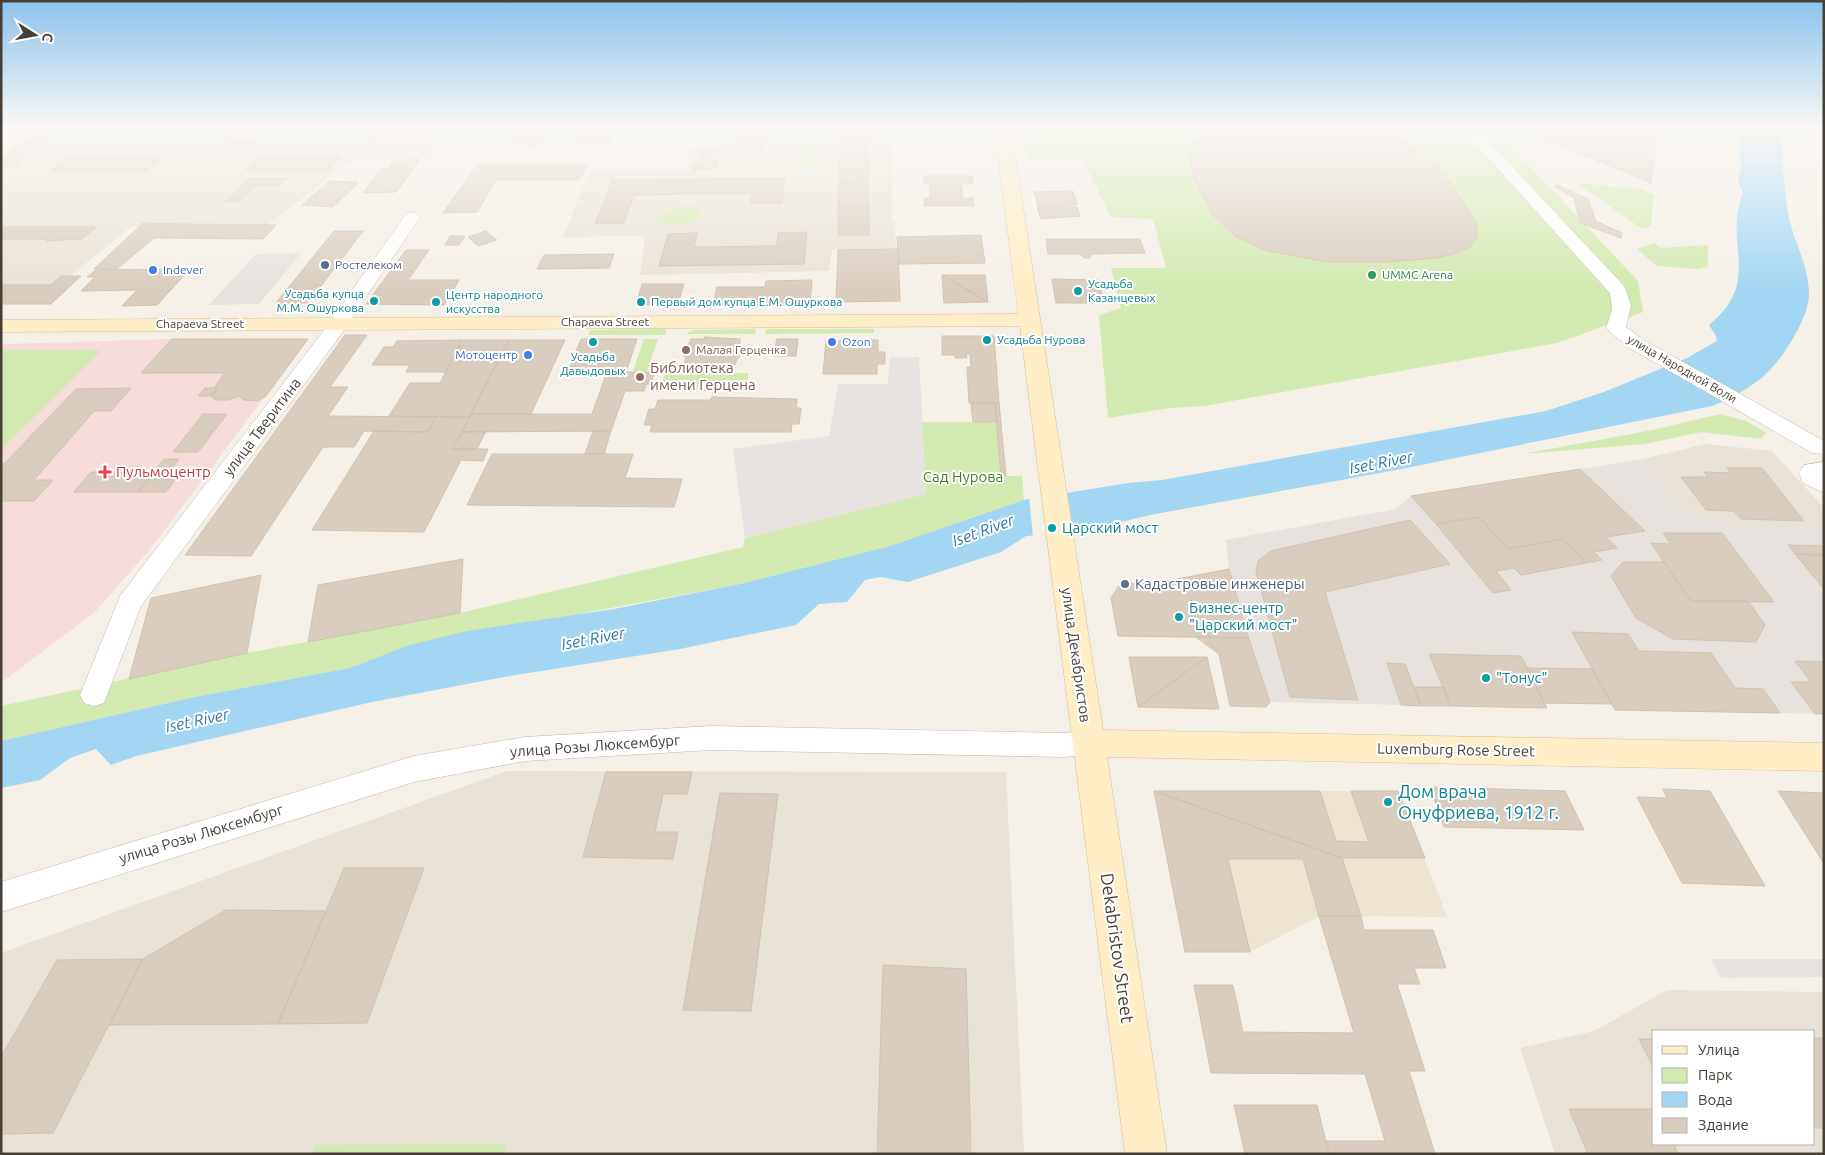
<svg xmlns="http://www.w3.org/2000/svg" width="1825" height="1155" viewBox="0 0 1825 1155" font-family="Ubuntu,sans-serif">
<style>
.residential{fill:#e8e1d5;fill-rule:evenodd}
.industrial{fill:#e6e1dc}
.education{fill:#ede3d1}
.medical{fill:#f5dcda}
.green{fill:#d2e9af}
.parking{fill:#e5e2df}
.water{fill:#a2d6f2}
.pier{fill:#f4efe7}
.building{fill:#d9cdbf;stroke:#d1c2af}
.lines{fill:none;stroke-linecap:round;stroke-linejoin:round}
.street-casing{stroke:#c3b9ac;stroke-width:1}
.secondary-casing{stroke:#d5c096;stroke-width:1}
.street{fill:#fff;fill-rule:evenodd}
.secondary{fill:#ffeec6;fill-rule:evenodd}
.service-dot{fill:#5c6f8a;stroke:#fff;stroke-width:2}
.shop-dot{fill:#3f7fe0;stroke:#fff;stroke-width:2}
.leisure-dot{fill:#2e9e5b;stroke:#fff;stroke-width:2}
.culture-dot{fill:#0f9aa8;stroke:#fff;stroke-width:2}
.education-dot{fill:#8d6e63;stroke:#fff;stroke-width:2}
.health-dot{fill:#e0444e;stroke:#fff;stroke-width:2}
.labels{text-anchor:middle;stroke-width:4;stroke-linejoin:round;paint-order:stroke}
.far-service-label{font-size:12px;fill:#4e5e75;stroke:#fff;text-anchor:start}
.far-shop-label{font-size:12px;fill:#366cbe;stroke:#fff;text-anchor:start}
.far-leisure-label{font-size:12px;fill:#27864d;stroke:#fff;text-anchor:start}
.far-culture-label{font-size:12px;fill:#0d838f;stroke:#fff;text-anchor:start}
.far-street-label{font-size:12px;fill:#473f36;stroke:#fff}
.far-education-label{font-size:12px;fill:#785e54;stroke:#fff;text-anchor:start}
.education-label{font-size:15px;fill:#785e54;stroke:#fff;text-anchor:start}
.street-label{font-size:15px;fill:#473f36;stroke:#fff}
.health-label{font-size:15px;fill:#be3a42;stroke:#fff;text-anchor:start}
.park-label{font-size:15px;fill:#4c7a27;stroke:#fff}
.culture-label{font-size:15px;fill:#0d838f;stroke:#fff;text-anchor:start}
.service-label{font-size:15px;fill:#4e5e75;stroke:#fff;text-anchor:start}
.water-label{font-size:16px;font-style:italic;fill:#2978a6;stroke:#fff}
.near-culture-label{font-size:18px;fill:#0d838f;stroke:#fff;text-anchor:start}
.near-street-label{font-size:18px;fill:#473f36;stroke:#fff}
</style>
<rect width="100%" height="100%" fill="#f4efe7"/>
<!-- residential -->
<path class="residential" d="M56 129H299L435 131 429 157 352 160 258 232 132 226 43 298H1V165Z
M724 129H891L892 220H895L896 249 832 250 829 271 640 275 645 236 563 237 590 171H687L695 155H684L688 148 720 146Z
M1706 444 1772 451 1824 508V528L1757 530 1724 524 1682 510 1643 459Z
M507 771 1006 772 1024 1154H1V953Z
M1667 990 1824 992V1154H1555L1520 1048 1594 1031ZM1654 1031H1814V1144H1654Z"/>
<!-- industrial -->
<path class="industrial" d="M301 253 259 304 209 305 256 254Z
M1643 459 1682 510 1724 524 1757 530 1824 528V714L1615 710 1611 704 1545 703 1547 708 1270 702 1229 569 1226 540 1395 509 1411 496Z"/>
<!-- education -->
<path class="education" d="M1154 791H1398L1447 917 1320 916 1250 952H1185Z"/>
<!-- medical -->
<path class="medical" d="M172 339H308L152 547 94 613 1 683V347L4 344Z"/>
<!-- green -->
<path class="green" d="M1024 129H1495L1638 281 1643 312 1557 343 1204 406 1170 408 1108 418 1099 315 1121 308 1111 268H1166L1153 219 1111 217 1082 158 1027 159Z
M812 149 822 153 816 156 818 163 814 167 794 164 799 150Z
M1577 183 1640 189 1654 195 1651 226 1642 229Z
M694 206 701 210V218L687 223 658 224 655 218 680 207Z
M1654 243 1661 248 1708 245V267L1696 269 1657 266 1637 249Z
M666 329 665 335H589L590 330Z
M756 329 755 334H685L694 330Z
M766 329H874V333L765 334Z
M644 339H658L647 371H633Z
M1 350H102L1 450Z
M665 373H748V389L660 390Z
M1720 414 1746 421 1766 433 1761 439 1701 432 1645 444 1522 454 1653 430Z
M922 422H997L1001 476H1022L1024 500 890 546 740 584 406 646 350 668 195 697 1 741V706L247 653 460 613 743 547 745 538 926 494Z
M507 1144 504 1154H313L316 1145Z"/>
<!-- parking -->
<path class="parking" d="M919 357 926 494 745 538 733 449 829 436 838 384H888L890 358Z
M1824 959V977L1721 978 1711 959Z"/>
<!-- water -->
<path class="water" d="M1738 129H1782C1783 158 1783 188 1789 217 1794 243 1809 266 1809 294 1809 317 1784 357 1767 373 1751 388 1731 398 1712 406L1396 470 1150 515 1080 532 1026 536 1001 552 908 582 880 577 865 580 847 602 819 604 796 625 680 649 504 677 372 702 136 756 111 765 96 749 70 758 40 780 1 788V741L195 697 350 668 406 646 467 631 614 609 740 584 890 546 1024 500 1128 483 1162 480 1546 411 1604 392 1687 358 1717 341 1716 336 1709 325C1764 280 1722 243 1743 193L1738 180 1741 166Z"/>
<!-- pier -->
<path class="pier" d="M1067 491 1074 535 1033 538 1029 496Z"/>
<!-- building -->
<path class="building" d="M41 129H61L16 164 1 170V157Z
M223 129H355L352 132 218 133Z
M373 129H440L434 137 366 138Z
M518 129H615L611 142 577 145 581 135 544 136 539 146H525L526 144H511Z
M637 129H706L704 137H633Z
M742 129H795L761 130V132H765L761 156 736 157Z
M848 129H868V180L839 181 841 131Z
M1368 129 1390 135 1408 144 1432 164 1453 186 1477 223V237L1470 247 1454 254 1436 258 1389 262H1328L1268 251 1236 237 1212 214 1193 177 1190 164 1193 145 1202 137 1215 129Z
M1520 129H1658L1651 183Z
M232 139H259L255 143H228Z
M702 148H720L715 169 693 170 694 166H697Z
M259 156 268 157 341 156 328 171 245 170Z
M163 157 147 170 51 171 68 158Z
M420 159 415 167 388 168 394 160Z
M477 165H588L579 180H496L477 212 443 213Z
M414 168 396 192 363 193 381 169Z
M924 176H972L973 184H961L963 198H973L974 206H924V198H930L929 183H924Z
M248 178H287L280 185H241Z
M785 178 782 203H751L752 195H756V193L630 195 629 198H633L624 223 595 224 612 180Z
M868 180 869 206 838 207 839 181Z
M329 181 359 182 333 207 302 205Z
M1558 185 1588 199 1596 221 1622 233 1621 238 1580 223 1574 198 1554 186Z
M242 186H255L238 202H225Z
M1073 191 1077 205 1038 206 1034 192Z
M869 206V235H838V207Z
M1037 207H1077L1080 216 1041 219Z
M143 223 179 224 163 238H154L117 269H94Z
M179 224 276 225 263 239 163 238Z
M1 227H96L82 239 46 241 47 239H1Z
M334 231H363L308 303H276Z
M486 231 497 240 478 246 468 237Z
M807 232 804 264 659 266 668 234 697 233 694 247 777 246 778 233Z
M981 235 985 263 899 264 897 237Z
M450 236H465L459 245H445Z
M1046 239H1140L1145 253 1091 254 1090 258H1084L1080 254H1048Z
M898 249 900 301 836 302 838 250Z
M406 250H429L408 280H459L444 305 366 304Z
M614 254 609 268 537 269 544 255Z
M190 269 157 305 122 306 137 290 81 291 95 277H87L96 270Z
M942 275H985L988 302Z
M942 275 988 302 944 303Z
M61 276H81L51 304H1V285H51Z
M1052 279 1099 280 1104 303H1056Z
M812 280 810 305 713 306 717 287H765L766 281Z
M642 284H684L678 304 636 305Z
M345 335H367L330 387H348L328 416 436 417 428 432 364 431 354 447H323L251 556 185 555Z
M942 336H994L999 403H969L967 367H971L970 354H966L967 358H955V355H942Z
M704 337 740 339 739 358H737L735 365H684L686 356H683L691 339H704Z
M172 339H308L266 396 258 401 244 400 239 396 229 400H215L211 396 218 388H214L225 373H141Z
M581 339H637L626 372H654L651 384H646L644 391H625L611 431 462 432 471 414H592L607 372H600L601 367H587L585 372H574L576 367H570Z
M777 339H798L796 356H773Z
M462 340H509L470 417 389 416 410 383H440Z
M462 340 446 372H406L410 365H372L384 347H393L397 341Z
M509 340H565L531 414H471Z
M878 340V352H885V364H877V374H823L826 341Z
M131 388 111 411H94L34 480H53L34 501H1V467L76 389Z
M205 388H218L211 396H198Z
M712 397 797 399 796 408H801L799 424H792L791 432H650L652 425H644L649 409H655L658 400H710Z
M971 403H995L997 422H973Z
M995 403H999L1006 476H1001Z
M203 414H227L198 452H173Z
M436 417H470L452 449H488L483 461 461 460 424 532 312 530 374 431 428 432Z
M486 431 477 449H452L462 432Z
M593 431H611L604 454H585Z
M492 454H633L625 478 682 479 674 507 467 505Z
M164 459H179L164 479H176L166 492H138Z
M1727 468H1762L1804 521 1741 519 1734 511 1706 510 1681 477H1708L1704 472 1731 473Z
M1580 469 1645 531 1606 537 1617 548 1594 552 1602 560 1586 563 1563 539 1508 549 1479 517 1436 524 1411 496Z
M91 472H154L138 492H74Z
M1479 517 1508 549 1563 539 1586 563 1521 575 1514 568 1496 571 1511 590 1493 593 1436 524Z
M1410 520 1450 564 1325 592 1358 700 1290 697 1256 572 1258 561 1271 551Z
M1663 533H1722L1774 602 1691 601 1651 543 1671 544Z
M1788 545 1824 546V555L1795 554Z
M1795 554 1824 555V589Z
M463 559 460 613 308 642 318 585Z
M1623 562H1664L1691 601H1748L1765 625 1756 642 1673 639 1636 618 1611 576Z
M1229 569 1249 638 1118 636 1111 598 1120 584 1162 582Z
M261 575 247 653 129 679 151 598Z
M1572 632 1628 634 1639 651 1711 653 1735 688 1763 689 1780 713 1615 710Z
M1196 637 1249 638 1270 702 1266 707 1230 706 1219 654Z
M1429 654 1521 656 1547 708 1451 706Z
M1129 657H1207L1138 707Z
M1207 657 1219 709 1138 707Z
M1795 661 1824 662V714H1815L1791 682H1811Z
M1387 663 1405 664 1421 706 1401 705Z
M1527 668 1592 669 1612 704 1544 703Z
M1415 687H1444L1451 706H1421Z
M606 772H692L687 794H663L655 832H678L673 859 583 857Z
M1430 787 1565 791 1584 830 1444 827Z
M1663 789 1710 791 1765 886 1682 883 1637 797 1667 798Z
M1154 791 1342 858 1361 916H1319L1303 859H1228L1250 952H1185Z
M1154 791H1320L1336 841 1369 842 1351 791H1398L1425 858H1342Z
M1778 791 1824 793V862H1823Z
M720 793 778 794 751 1011 683 1010Z
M344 868H424L367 1023 278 1024Z
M226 910 326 911 278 1024 109 1025 143 959Z
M1319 916H1361L1364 930H1433L1446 968H1414L1420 984H1397L1425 1071H1409L1435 1154H1329L1326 1141H1385L1365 1074 1211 1073 1194 985H1233L1243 1032 1354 1033Z
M143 959 53 1133 1 1134V1057L57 960Z
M883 965 966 969 971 1154H877Z
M1814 1038H1824V1128H1814Z
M1639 1039H1654V1069Z
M1234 1105H1317L1329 1154H1245Z
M1569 1109H1654V1144H1674L1678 1154H1588Z"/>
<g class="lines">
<defs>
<path id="street" d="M1462 129H1477L1625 287 1631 305 1626 327 1642 339 1824 441V454L1812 453 1628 347 1606 328 1612 310 1610 293Z
M412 212 418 214 420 217 339 337 141 606 104 703 94 706 84 703 80 695 120 596 325 329 406 214Z
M1824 462V493L1803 483 1799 473 1804 465Z
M711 726 1063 733 1088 731 1098 734 1102 743 1098 752 1088 755 1063 757 711 750 525 761 414 782 1 912V882L414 756 525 737Z"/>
<path id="secondary" d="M995 129H1011L1103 730 1824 743V771L1107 757 1167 1154H1125L1020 326 1 332V320L1018 314Z"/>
</defs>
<!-- street casing -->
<use href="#street" class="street-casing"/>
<!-- secondary casing -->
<use href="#secondary" class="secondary-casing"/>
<!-- street -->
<use href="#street" class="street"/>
<!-- secondary -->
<use href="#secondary" class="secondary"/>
</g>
<!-- sky -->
<linearGradient id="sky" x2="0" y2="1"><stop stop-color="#8cc2ec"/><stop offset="0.44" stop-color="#faf8f4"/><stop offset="1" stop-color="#faf8f4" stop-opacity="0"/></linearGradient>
<rect width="1825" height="291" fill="url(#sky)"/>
<!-- markers -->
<g class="service-dot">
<circle cx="325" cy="265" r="5"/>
<circle cx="1125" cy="584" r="5"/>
</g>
<g class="shop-dot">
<circle cx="153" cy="270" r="5"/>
<circle cx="832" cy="342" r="5"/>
<circle cx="528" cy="355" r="5"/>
</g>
<circle class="leisure-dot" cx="1372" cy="275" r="5"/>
<g class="culture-dot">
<circle cx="1078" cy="291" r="5"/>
<circle cx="374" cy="301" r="5"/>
<circle cx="436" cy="302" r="5"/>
<circle cx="641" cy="302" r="5"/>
<circle cx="987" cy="340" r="5"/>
<circle cx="593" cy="342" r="5"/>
<circle cx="1052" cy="528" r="5"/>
<circle cx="1179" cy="617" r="5"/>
<circle cx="1486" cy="678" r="5"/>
<circle cx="1388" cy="802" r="5"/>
</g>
<g class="education-dot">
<circle cx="686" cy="350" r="5"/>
<circle cx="640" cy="377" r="5"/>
</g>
<path class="health-dot" d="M102.5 464.5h5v5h5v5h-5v5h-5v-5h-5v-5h5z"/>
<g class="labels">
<!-- far-service labels -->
<g class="far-service-label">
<text x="335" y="269">Ростелеком</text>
</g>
<!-- far-shop labels -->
<g class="far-shop-label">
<text x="163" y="274">Indever</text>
<text x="842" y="346">Ozon</text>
<text x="518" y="359" text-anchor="end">Мотоцентр</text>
</g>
<!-- far-leisure labels -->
<g class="far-leisure-label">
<text x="1382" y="279">UMMC Arena</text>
</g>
<!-- far-culture labels -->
<g class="far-culture-label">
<text x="1088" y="288">Усадьба<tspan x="1088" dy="14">Казанцевых</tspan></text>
<text x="364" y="298" text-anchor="end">Усадьба купца<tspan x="364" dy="14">М.М. Ошуркова</tspan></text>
<text x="446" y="299">Центр народного<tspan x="446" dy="14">искусства</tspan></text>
<text x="651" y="306">Первый дом купца Е.М. Ошуркова</text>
<text x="997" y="344">Усадьба Нурова</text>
<text x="593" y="361" text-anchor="middle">Усадьба<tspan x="593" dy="14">Давыдовых</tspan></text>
</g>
<!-- far-street labels -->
<g class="far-street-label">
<text x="605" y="326">Chapaeva Street</text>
<text x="200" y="328">Chapaeva Street</text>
<text transform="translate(1682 369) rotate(30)" y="4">улица Народной Воли</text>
</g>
<!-- far-education labels -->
<g class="far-education-label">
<text x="696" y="354">Малая Герценка</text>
</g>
<!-- education labels -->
<g class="education-label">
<text x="650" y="373">Библиотека<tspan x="650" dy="17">имени Герцена</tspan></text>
</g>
<!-- street labels -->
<g class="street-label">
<text transform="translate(262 427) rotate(-53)" y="5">улица Тверитина</text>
<text transform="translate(1076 655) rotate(82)" y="5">улица Декабристов</text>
<text transform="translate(595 746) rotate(-4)" y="5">улица Розы Люксембург</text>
<text transform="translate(1456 750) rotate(1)" y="5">Luxemburg Rose Street</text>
<text transform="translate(201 834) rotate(-17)" y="5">улица Розы Люксембург</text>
</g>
<!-- health labels -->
<g class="health-label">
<text x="116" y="477">Пульмоцентр</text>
</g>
<!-- park labels -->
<g class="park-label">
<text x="963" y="482">Сад Нурова</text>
</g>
<!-- culture labels -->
<g class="culture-label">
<text x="1062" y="533">Царский мост</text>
<text x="1189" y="613">Бизнес-центр<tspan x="1189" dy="17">"Царский мост"</tspan></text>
<text x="1496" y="683">"Тонус"</text>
</g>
<!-- service labels -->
<g class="service-label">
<text x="1135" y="589">Кадастровые инженеры</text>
</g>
<!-- water labels -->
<g class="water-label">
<text transform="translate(1381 462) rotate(-11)" y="6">Iset River</text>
<text transform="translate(983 530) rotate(-20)" y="6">Iset River</text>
<text transform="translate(593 638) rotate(-11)" y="6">Iset River</text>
<text transform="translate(197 720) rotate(-12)" y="6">Iset River</text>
</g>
<!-- near-culture labels -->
<g class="near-culture-label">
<text x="1398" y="798">Дом врача<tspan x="1398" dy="21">Онуфриева, 1912 г.</tspan></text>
</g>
<!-- near-street labels -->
<g class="near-street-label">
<text transform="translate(1117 948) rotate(82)" y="6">Dekabristov Street</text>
</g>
</g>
<!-- border -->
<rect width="1825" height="1155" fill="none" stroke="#473f36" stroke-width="5"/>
<!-- legend -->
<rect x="1652" y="1030" width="162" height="115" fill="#ffffff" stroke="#b5b2af"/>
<rect x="1662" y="1046" width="25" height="8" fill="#ffeec6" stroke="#b5b2af"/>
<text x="1698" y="1055" font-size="15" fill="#473f36">Улица</text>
<rect x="1662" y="1068" width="25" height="15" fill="#d2e9af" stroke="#b5b2af"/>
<text x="1698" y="1080" font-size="15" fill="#473f36">Парк</text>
<rect x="1662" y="1092" width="25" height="15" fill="#a2d6f2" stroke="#b5b2af"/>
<text x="1698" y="1105" font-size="15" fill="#473f36">Вода</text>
<rect x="1662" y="1118" width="25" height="15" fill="#d9cdbf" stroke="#b5b2af"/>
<text x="1698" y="1130" font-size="15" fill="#473f36">Здание</text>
<!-- north arrow -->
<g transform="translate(35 35) rotate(101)" stroke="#ffffff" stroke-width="4" paint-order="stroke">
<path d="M0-4L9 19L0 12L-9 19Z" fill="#473f36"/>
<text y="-8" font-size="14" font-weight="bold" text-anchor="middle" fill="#473f36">С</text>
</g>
</svg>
